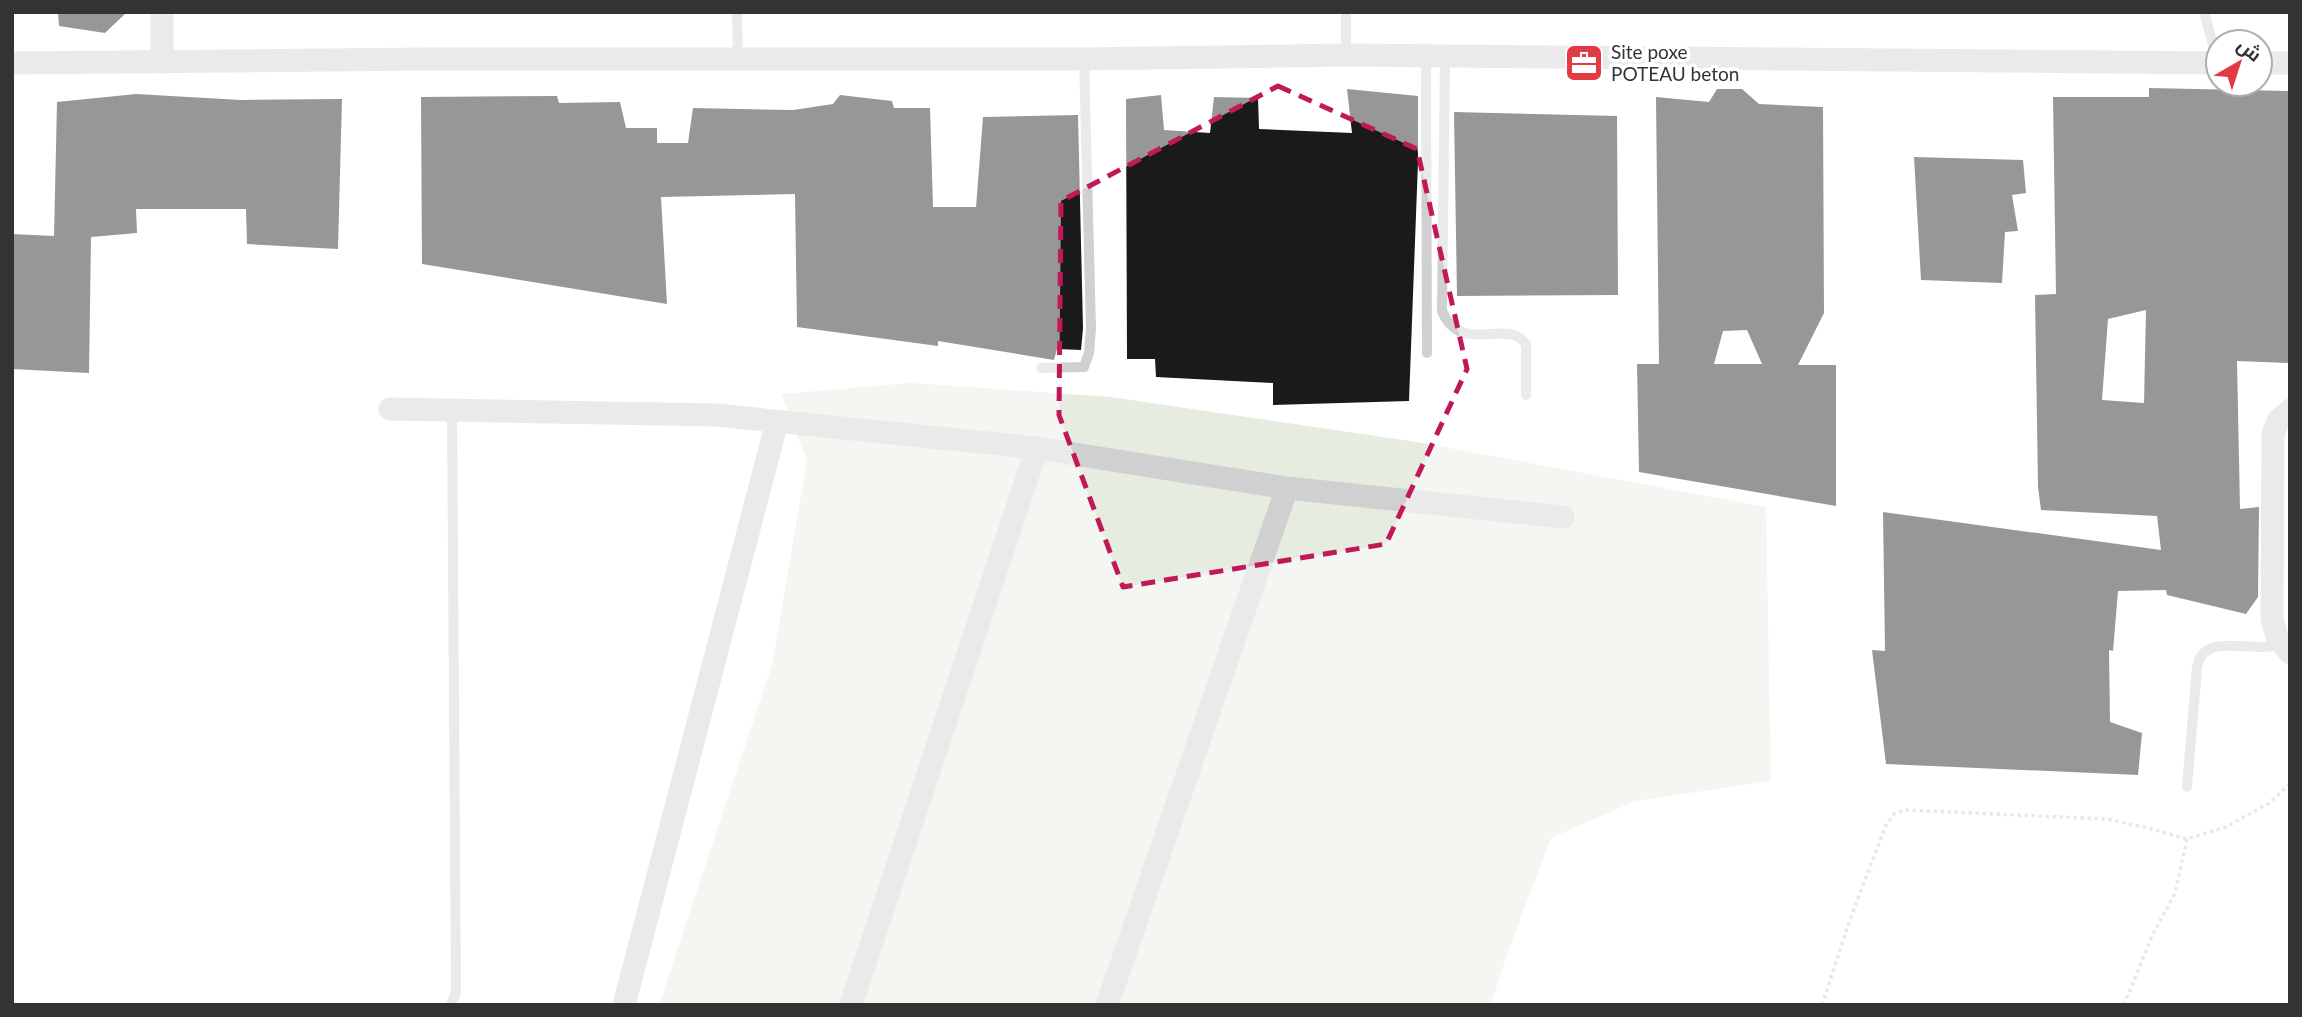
<svg xmlns="http://www.w3.org/2000/svg" width="2302" height="1017" viewBox="0 0 2302 1017" font-family="Lato,Cairo,sans-serif">
<style>
.green{fill:#e6ecdf}
.building{fill:#1a1a1a;fill-rule:evenodd}
.lines{fill:none;stroke-linecap:round;stroke-linejoin:round}
.path{stroke:#cdcdcd;stroke-width:3.5;stroke-dasharray:3.5 3.5;stroke-linecap:butt}
.lane{stroke:#d0d0d0;stroke-width:10}
.street{stroke:#d0d0d0;stroke-width:23}
.marked{fill:none;stroke:#c2185b;stroke-width:5;stroke-dasharray:14 9;stroke-linejoin:round}
.labels{text-anchor:middle;stroke-width:7;stroke-linejoin:round;paint-order:stroke}
.poi-label{font-size:19px;fill:#333;stroke:#fff;text-anchor:start}
</style>
<rect width="100%" height="100%" fill="#fff"/>
<!-- green -->
<path class="green" d="M911 383 1111 397 1417 442 1766 507 1771 781 1635 801 1551 838 1506 957 1491 1005H659L772 665 807 461 781 394Z"/>
<!-- building -->
<path class="building" d="M58 12H127L105 33 59 26Z
M2149 88 2290 91V363L2237 361 2240 509 2259 507 2258 597 2246 614 2167 595 2166 590 2118 591 2113 651 2109 650 2110 722 2142 733 2138 775 1886 764 1872 650 1885 651 1883 512 2161 550 2157 516 2041 510 2038 487 2035 295 2056 294 2053 97H2149ZM2146 310 2144 403 2102 400 2108 319Z
M1347 89 1418 96V162L1409 401 1273 405V383L1156 377 1155 359H1127L1126 99 1161 95 1164 130 1210 133 1214 97 1258 98 1259 129 1352 133Z
M1717 89H1742L1759 104 1823 107 1824 313 1798 365H1836V506L1639 472 1637 364H1659L1656 97 1709 102ZM1747 330 1762 364H1714L1723 331Z
M136 94 241 100 342 99 338 249 247 244 246 209H136L137 233 91 237 89 373 12 369V234L54 236 57 102Z
M840 95 892 101 894 108H930L933 207H976L983 117 1078 115 1083 328 1081 350 1057 349 1054 360 938 341V346L797 327 795 194 661 197 667 304 422 264 421 97 557 96 559 103 620 102 626 128H657V143H688L693 108 793 110 833 104Z
M1454 112 1617 116 1618 295 1457 296Z
M1914 157 2023 160 2026 193 2012 195 2018 231 2005 232 2002 283 1921 280Z"/>
<g class="lines">
<!-- path -->
<path class="path" d="M1822 1005 1849 922 1886 825 1894 814 1905 810 2107 819 2152 829 2187 839 2226 827 2269 803 2290 784
M2124 1005 2152 936 2175 893 2187 839"/>
<!-- lane -->
<path class="lane" d="M737 12 738 59
M2204 12 2218 63
M1346 55V12
M1426 56 1427 353
M1445 56 1442 311C1461 357 1510 316 1526 345V395
M1041 368 1084 367 1089 353 1091 328 1084 59
M2187 787 2197 668C2202 629 2255 655 2281 644
M451 1005 456 992 452 411"/>
<!-- street -->
<path class="street" d="M162 62V12
M12 63 426 59H1084L1346 55 2218 63
M2260 63H2290
M390 409 716 415 1037 448 1287 488 1563 517
M2290 410 2278 421 2273 434 2272 619 2277 637 2290 653
M624 1005 777 422
M851 1005 1037 448
M1107 1005 1287 488"/>
</g>
<!-- marked area -->
<path d="M0 0H2302V1017H0ZM1278 86 1417 149 1467 369 1386 544 1123 587 1059 415 1061 201Z" fill="#fff" fill-opacity=".55" fill-rule="evenodd"/>
<path class="marked" d="M1278 86 1417 149 1467 369 1386 544 1123 587 1059 415 1061 201Z"/>
<!-- icons -->
<defs>
<symbol id="office-square" viewBox="-11 -11 22 22"><rect x="-9" y="-9" width="18" height="18" rx="4" fill="#e63946" stroke="#fff"/><path d="M-6-3h4V-5.5h4V-3h4V5H-6ZM-1-4.5V-3h2v-1.5ZM-6 0V1H6V0Z" fill="#fff"/></symbol>
</defs>
<g fill-rule="evenodd">
<use href="#office-square" x="1562" y="41" width="44" height="44"/>
</g>
<g class="labels">
<!-- poi labels -->
<g class="poi-label">
<text x="1611" y="59">Site poxe<tspan x="1611" dy="22">POTEAU beton</tspan></text>
</g>
</g>
<!-- border -->
<rect width="2302" height="1017" fill="none" stroke="#333333" stroke-width="28"/>
<!-- north arrow -->
<g transform="translate(2239 63) rotate(39)"><circle r="33" fill="#ffffff" stroke="#adadad" stroke-width="2"/>
<path d="M0-5L12 26L0 18L-12 26Z" fill="#e63946"/>
<text y="-10" font-size="19" font-weight="bold" text-anchor="middle" fill="#333333">ش</text>
</g>
</svg>
